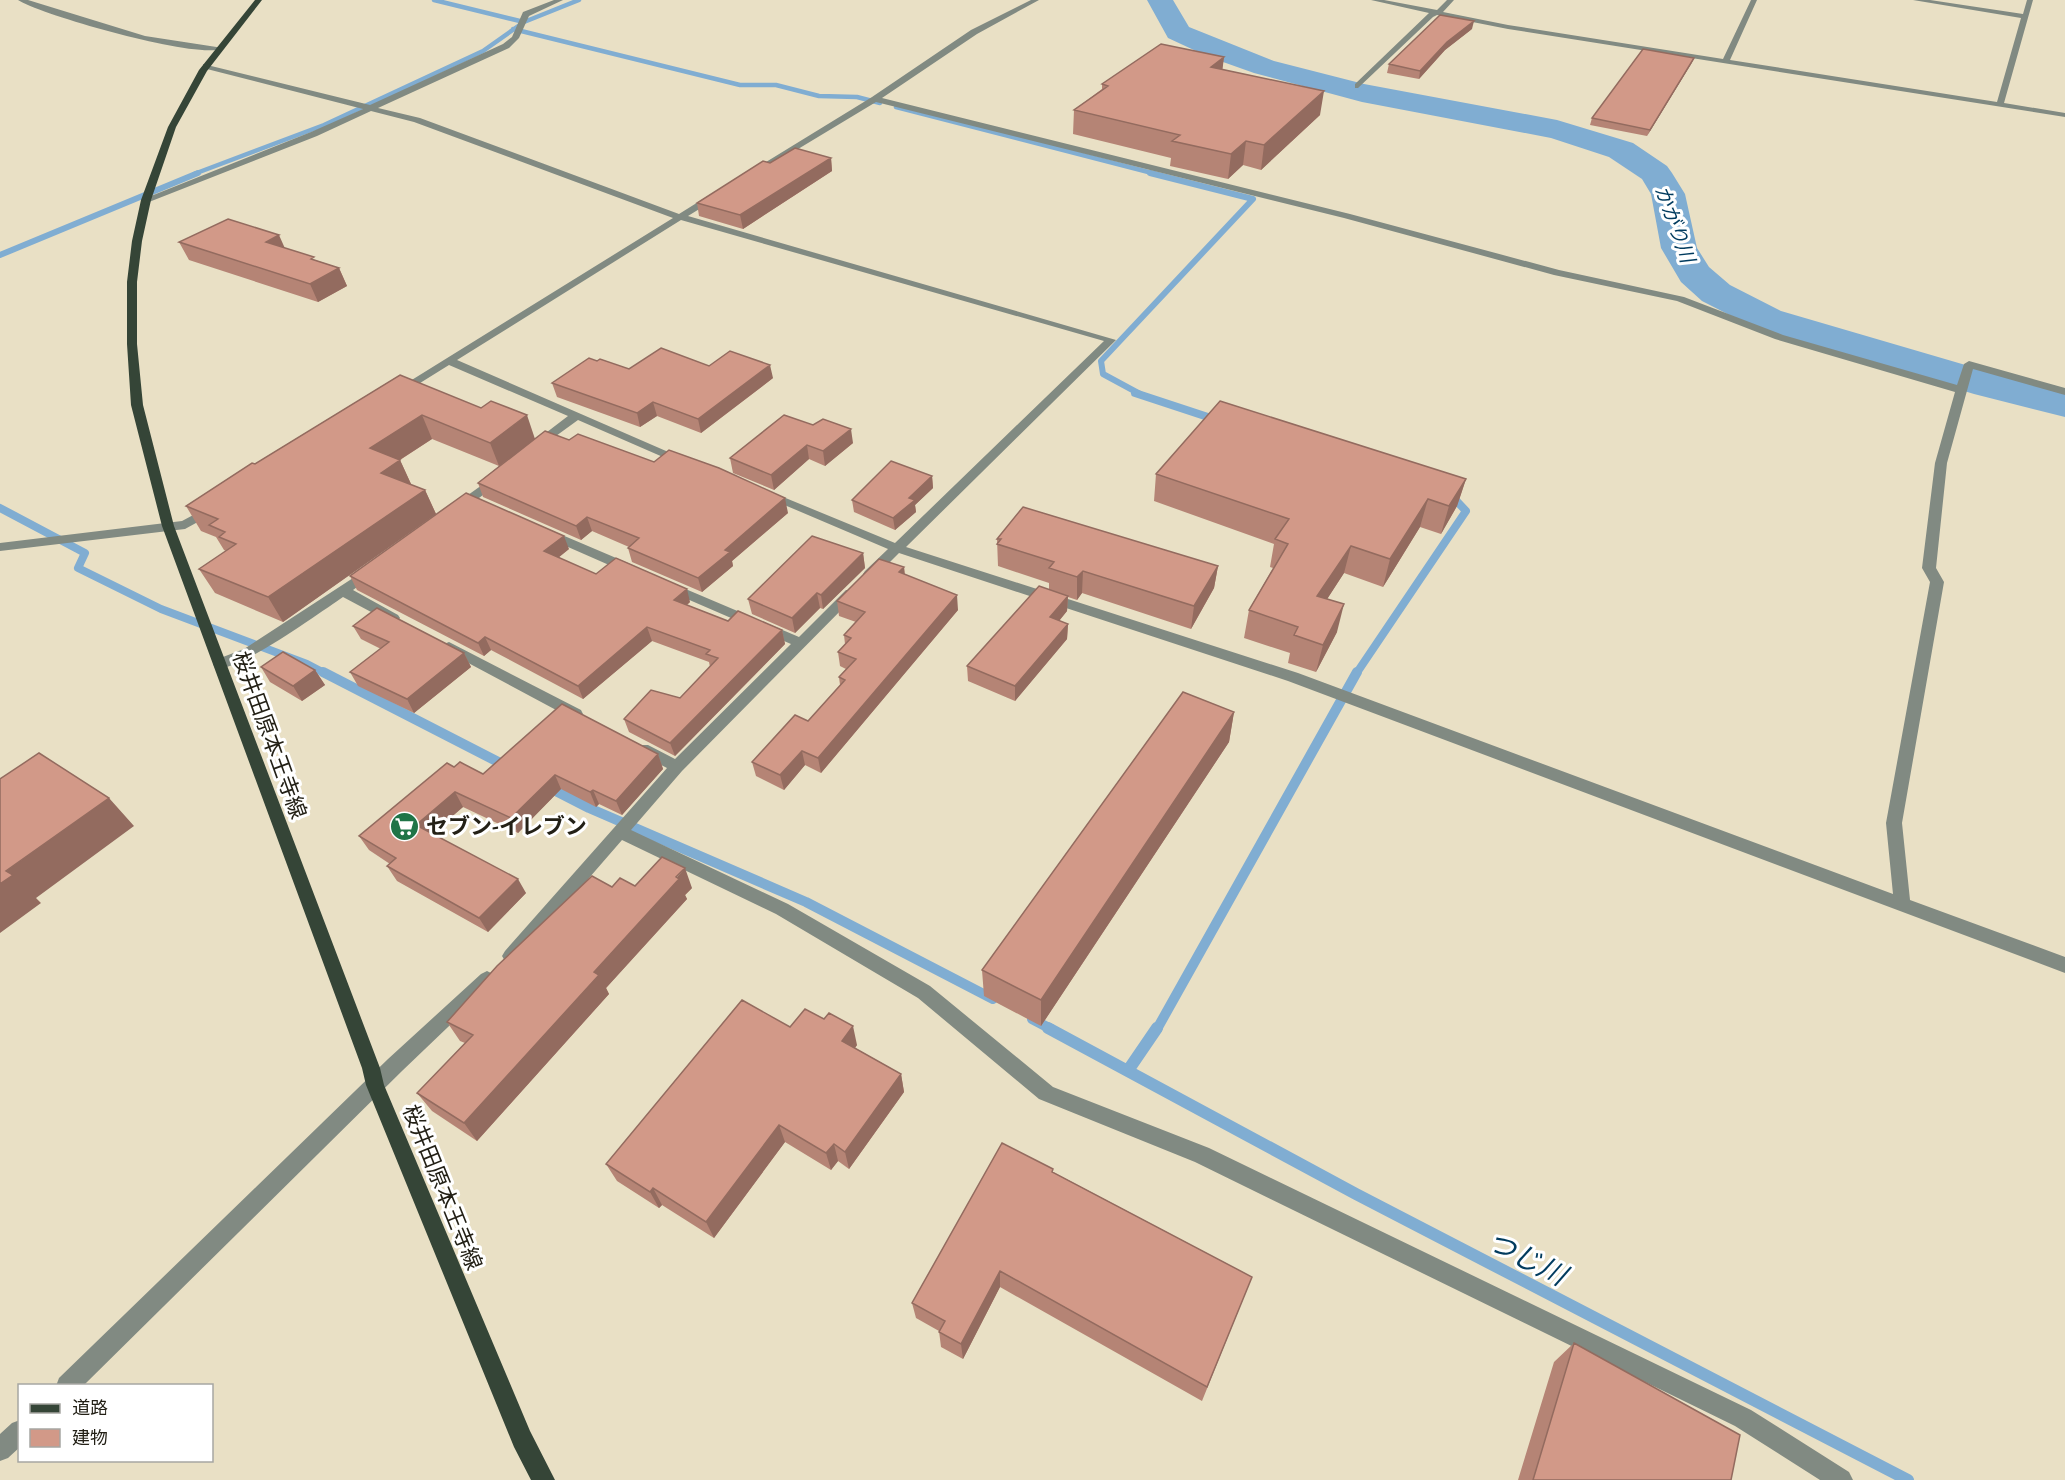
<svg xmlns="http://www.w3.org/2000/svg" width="2065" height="1480" viewBox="0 0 2065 1480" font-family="'Alegreya Sans','Noto Sans JP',sans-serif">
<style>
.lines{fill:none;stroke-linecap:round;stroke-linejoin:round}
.stream-far4{stroke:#80add2;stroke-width:4.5}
.stream-far3{stroke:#80add2;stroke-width:6}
.stream-far2{stroke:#80add2;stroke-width:8}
.stream-far1{stroke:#80add2;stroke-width:10}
.stream{stroke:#80add2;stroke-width:12}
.river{fill:#80add2;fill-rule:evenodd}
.minor{fill:#818a82;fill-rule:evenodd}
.major{fill:#354537;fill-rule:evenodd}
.wall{fill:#b58475}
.shaded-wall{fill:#936b5f}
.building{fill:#d29988;stroke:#936b5f;stroke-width:1.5}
.labels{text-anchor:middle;stroke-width:6;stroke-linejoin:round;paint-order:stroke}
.far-water-label{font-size:20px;font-style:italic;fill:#013b5e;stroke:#fff}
.street-label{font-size:22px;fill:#232016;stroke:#fff}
.poi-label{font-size:22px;font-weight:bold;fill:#232016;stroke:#fff;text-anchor:start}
.near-water-label{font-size:28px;font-style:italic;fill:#013b5e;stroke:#fff}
</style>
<rect width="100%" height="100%" fill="#e9e0c5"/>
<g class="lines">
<!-- stream-far4 -->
<path class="stream-far4" d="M434 0 524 22
M513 29 740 85H776L819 96 857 97 880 103
M896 107 1156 174
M194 174 324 125 483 51 524 22 579 0"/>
<!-- stream-far3 -->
<path class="stream-far3" d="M0 255 198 173
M1140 394 1103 374 1101 361 1253 199 1150 173"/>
<!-- stream-far2 -->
<path class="stream-far2" d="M1135 393 1217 420
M0 508 85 553 78 568 161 609 307 664 326 674
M1356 674 1466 511 1450 494"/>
<!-- stream-far1 -->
<path class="stream-far1" d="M323 672 506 766
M548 787 589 808 806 902 993 999
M1032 1019 1051 1029
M1157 1029 1357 672"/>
<!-- stream -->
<path class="stream" d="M1048 1028 1356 1194 1908 1480
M1129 1069 1157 1028"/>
<!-- river -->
<path class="river" d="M1147 0H1173L1189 27 1274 61 1364 84 1557 120 1633 143 1667 166 1672 173 1685 194 1697 248 1709 267 1730 285 1781 311 2003 376 2065 391V417L1974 394 1753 327 1702 301 1681 282 1661 248 1651 194 1642 179 1609 157 1551 138 1362 102 1254 73 1209 57 1168 38Z"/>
<!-- minor -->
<path class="minor" d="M18 0H28L145 36 223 48C201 61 41 15 18 0Z
M554 0H563L529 16 519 38 509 48 378 108 420 118 679 214 711 194H717V198L688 216 1116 340 906 547 1298 673 1893 894 1886 823 1930 582 1922 568 1935 463 1955 392 1775 339 1677 301 1554 275 1344 218 876 102 755 175 748 173 872 97 971 30 1031 0H1039L977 34 882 98 1350 214 1559 270 1684 297 1783 335 1957 385 1964 364 1969 361 2065 388V395L1973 369 1947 463 1936 568 1944 582 1902 823 1910 900 2065 957V973L1288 681 899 553 875 577H865L863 574 865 571 888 549 761 495 767 491 771 492 895 543 1104 341 681 220 457 360 689 461 687 464H679L578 420 538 449 534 448V442L568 416 449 365 404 393 400 394 394 391 673 218 414 122 371 111 317 136 149 202 141 200 311 132 363 109 203 68V64L370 105 503 44 512 37 523 12Z
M1371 0H1384L1437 10 1447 0H1454L1443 12 1508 25 1723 59 1751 0H1757L1730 60 1997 102 2021 18 1913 0H1930L2023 14 2027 0H2033L2004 103 2065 113V117L1508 29 1437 15 1433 17 1358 88H1355V84L1429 13Z
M496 475 502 479 500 482 462 511H454V505Z
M212 505 218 509 216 512 185 529 0 551V543L182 521Z
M548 529 635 566 637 569 635 572H625L543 536V530Z
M370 567 375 568 377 571 375 574 353 590 398 615 400 618 398 621H388L343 597C322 611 236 674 215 668L213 664 215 660 244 649Z
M669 582 799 637 846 590H856L858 593 682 771 631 830 788 904 930 986 1053 1087 1209 1148 1751 1410 1849 1472 1853 1480H1820L1735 1426 1195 1162 1039 1099 918 998 776 914 622 840 517 961 511 963 505 961 502 956 505 951 667 768 638 753 635 749 638 745H648L675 759 791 644 664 589 662 586 664 583Z
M449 642 581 710 583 714 581 718H571L444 650 442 647 444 644Z
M487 971 493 974 496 979 493 984 402 1071 83 1386H56L59 1378 388 1059 481 974Z
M20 1420V1447L8 1458 0 1461V1434L12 1423Z"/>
<!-- major -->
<path class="major" d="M255 0H262L207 71 176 127 151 200 142 241 137 282V344L143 405 174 526 380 1068 384 1085 530 1431 555 1480H531L514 1447 366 1085 362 1068 162 526 131 405 127 344V282L132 241 141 200 168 127 199 70Z"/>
</g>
<!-- wall -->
<path class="wall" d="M1472 29 1445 50 1419 79 1387 73 1389 64Z
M1224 57 1222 69 1320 115 1261 170 1243 165 1228 179 1170 166 1171 158 1073 134 1074 110 1102 89V84Z
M1694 58 1691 64 1647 136 1590 125 1592 118Z
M831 158 832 171 743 229 699 216 697 203 770 163Z
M179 242 285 248 315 260 339 268 347 286 318 302 189 260Z
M709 366 773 378 701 433 657 416 640 427 557 397 552 383 629 369Z
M400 375 535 439 569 440 788 513 732 561 733 566 702 592 632 562 628 548 629 547 592 531 581 540 483 497 478 483 499 466 432 439 400 460 411 484V485L425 490 436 514 283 622 215 593 199 569 226 551 224 550 216 537 201 531 186 506Z
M784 415 853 443 825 466 809 459 774 490 733 473 730 458Z
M1156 474 1466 479 1457 506 1441 534 1420 527 1383 587 1344 573 1327 599 1337 632 1316 672 1288 663 1290 653 1244 638 1249 610 1273 568 1270 567 1274 544 1154 501Z
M932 476 933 488 915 505 916 512 895 530 854 512 852 500Z
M997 539 1218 566 1214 588 1191 629 1082 593 1077 600 1068 597 1067 611 1059 621 1068 624 1067 639 1015 701 968 681 967 666 1049 590V583L998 566Z
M569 549 558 558 596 574 690 602 687 605 728 621 782 630 785 644 675 756 629 732 624 719 680 698 710 667 709 662 652 641 583 699 491 650 484 656 357 590 350 576Z
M863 553 865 568 823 609 820 608 795 633 752 614 748 599Z
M904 567 905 575 958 610 821 773 805 765 784 790 756 776 752 762 808 721 840 685 839 677 846 669 840 666 838 652 845 644 844 635 856 622 839 616 837 601Z
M353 626 464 653 471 667 414 713 358 686 350 672 381 649 361 639Z
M261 667 315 670 325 685 302 701 270 682Z
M1234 712 1229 742 1041 1026 984 996 982 970Z
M658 754 663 769 622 815 599 804 596 807 561 789 518 833 463 807 432 833 526 893 488 932 397 881 387 866 390 864 369 850 359 836 454 767 483 774Z
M635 886 692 888 685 895 687 899 606 988 609 994 477 1141 432 1111 417 1093 465 1043 460 1041 447 1022 612 887Z
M790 1027 857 1045 855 1048 901 1074 904 1092 849 1169 838 1161 831 1170 785 1142 714 1238 662 1205 659 1208 617 1181 606 1164Z
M1053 1172 1252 1277 1202 1401 1000 1287 963 1359 941 1347 939 1331 916 1318 912 1303Z
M1574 1343 1731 1480H1518L1554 1362Z"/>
<!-- shaded-wall -->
<path class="shaded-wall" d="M1474 21 1472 29 1445 50 1419 79 1420 71 1447 42Z
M1224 57 1221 81 1211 67Z
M1694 58 1691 64 1647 136 1650 130Z
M1324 91 1320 115 1261 170 1264 145Z
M1246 141 1243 165 1228 179 1231 154Z
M831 158 832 171 743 229 740 215Z
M279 235 287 253 266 242Z
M339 268 347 286 318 302 310 284Z
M770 365 773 378 701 433 698 419Z
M653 402 657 416 640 427 637 413Z
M422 415 432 439 381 472 370 448Z
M527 415 535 439 499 466 490 443Z
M851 429 853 443 825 466 823 451Z
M807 445 809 459 774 490 771 475Z
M400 460 411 484 392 497 381 473Z
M932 476 933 488 915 505 916 512 895 530 893 518 909 498Z
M1466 479 1457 506 1441 534 1449 506Z
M425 490 436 514 283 622 268 597Z
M785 498 788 513 732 561 733 566 702 592 698 578 725 550Z
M1428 499 1420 527 1383 587 1390 559Z
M587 517 592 531 581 540 576 526Z
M564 536 569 549 549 565 544 551Z
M1351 546 1344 573 1311 624 1317 596Z
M863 553 865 568 823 609 821 595Z
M1218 566 1214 588 1191 629 1194 606Z
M904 567 905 581 899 572Z
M1083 571 1082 593 1077 600V577Z
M687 589 690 602 677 613 674 600Z
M817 593 820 608 795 633 792 618Z
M957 595 958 610 821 773 818 758Z
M1068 596 1067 611 1050 632V617Z
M1344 604 1337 632 1316 672 1323 645Z
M1068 624 1067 639 1015 701V686Z
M647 627 652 641 583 699 578 686Z
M782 630 785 644 675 756 670 743Z
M485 637 491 650 484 656 478 643Z
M464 653 471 667 414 713 407 699Z
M315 670 325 685 302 701 293 686Z
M1234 712 1229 742 1041 1026V1000Z
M802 751 805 765 784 790 780 775Z
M658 754 663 769 622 815 616 801Z
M555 775 561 789 518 833 511 818Z
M593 790 599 804 596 807 590 792Z
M455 792 463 807 425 840 416 825Z
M109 798 134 826 36 898 41 903 0 933V884L6 871Z
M685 868 692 888 685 895 687 899 606 988 609 994 477 1141 464 1123 594 972Z
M518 879 526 893 488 932 479 918Z
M853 1026 857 1045 847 1059 842 1041Z
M901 1074 904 1092 849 1169 845 1152Z
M779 1125 785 1142 714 1238 706 1222Z
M834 1144 838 1161 831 1170 826 1153Z
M653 1188 662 1205 659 1208 650 1192Z
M1000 1271V1287L963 1359 961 1344Z"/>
<!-- building -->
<path class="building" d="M1440 15 1474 21 1447 42 1420 71 1389 64Z
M1161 44 1224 57 1211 67 1324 91 1264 145 1246 141 1231 154 1172 141 1180 135 1074 110 1108 86 1102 84Z
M1643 49 1694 58 1650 130 1592 118Z
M795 148 831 158 740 215 697 203 763 161 770 163Z
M228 219 279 235 266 242 314 257 311 259 339 268 310 284 179 242Z
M661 348 709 366 730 351 770 365 698 419 653 402 637 413 552 383 589 358 597 361 600 359 629 369Z
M400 375 481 408 491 401 527 415 490 443 422 415 370 448 400 460 381 473 425 490 268 597 199 569 236 544 219 537 225 532 209 525 218 519 186 506 252 463 255 464Z
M1220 401 1466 479 1449 506 1428 499 1390 559 1351 546 1317 596 1344 604 1323 645 1294 635 1298 627 1249 610 1288 544 1275 539 1289 519 1156 474Z
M784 415 813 425 823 419 851 429 823 451 807 445 771 475 730 458Z
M545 431 569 440 578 434 654 462 669 450 719 468 785 498 725 550 730 552 698 578 628 548 639 538 587 517 576 526 478 483Z
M891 461 932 476 909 498 915 500 893 518 852 500Z
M466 493 564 536 544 551 596 574 616 558 687 589 674 600 728 621 738 611 782 630 670 743 624 719 651 690 680 698 718 658 706 654 710 650 647 627 578 686 485 637 478 643 350 576Z
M1023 507 1218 566 1194 606 1083 571 1077 577 1049 568 1054 562 997 544 1001 539H997Z
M812 536 863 553 821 595 817 593 792 618 748 599Z
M879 559 904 567 899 572 957 595 818 758 802 751 780 775 752 762 795 715 808 721 845 680 839 677 856 659 838 652 851 638 844 635 865 612 837 601Z
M1039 586 1068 596 1050 617 1068 624 1015 686 967 666Z
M377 608 464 653 407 699 350 672 389 642 353 626Z
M283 652 315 670 293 686 261 667Z
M1183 692 1234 712 1041 1000 982 970Z
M562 704 658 754 616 801 593 790 590 792 555 775 511 818 455 792 416 825 518 879 479 918 387 866 396 858 359 836 447 763 454 767 460 762 483 774Z
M39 753 109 798 6 871 13 875 0 884V779Z
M662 857 685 868 676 877 679 879 594 972 599 975 464 1123 417 1093 473 1035 447 1022 497 966 592 876 612 887 620 878 635 886Z
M742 1000 790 1027 805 1009 824 1019 829 1013 853 1026 842 1041 901 1074 845 1152 834 1144 826 1153 779 1125 706 1222 653 1188 650 1192 606 1164Z
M1002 1143 1053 1169 1052 1172 1252 1277 1207 1387 1000 1271 961 1344 939 1332 945 1321 912 1303Z
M1574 1343 1740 1435 1731 1480H1533Z"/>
<!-- icons -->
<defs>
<symbol id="supermarket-disc" viewBox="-11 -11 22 22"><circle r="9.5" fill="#1f7447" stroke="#fff"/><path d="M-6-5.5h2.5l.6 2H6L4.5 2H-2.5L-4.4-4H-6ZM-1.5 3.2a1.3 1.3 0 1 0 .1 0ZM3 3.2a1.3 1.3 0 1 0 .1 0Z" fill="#fff"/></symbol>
</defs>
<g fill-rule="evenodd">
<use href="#supermarket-disc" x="388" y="810" width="33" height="33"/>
</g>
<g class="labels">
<!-- far-water labels -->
<g class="far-water-label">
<text transform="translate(1675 224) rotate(70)" y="7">かがり川</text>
</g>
<!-- street labels -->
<g class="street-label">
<text transform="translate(270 735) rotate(70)" y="8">桜井田原本王寺線</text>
<text transform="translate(443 1187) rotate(68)" y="8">桜井田原本王寺線</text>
</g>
<!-- poi labels -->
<g class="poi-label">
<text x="426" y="834">セブン-イレブン</text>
</g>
<!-- near-water labels -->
<g class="near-water-label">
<text transform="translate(1527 1258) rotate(27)" y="10">つじ川</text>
</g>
</g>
<!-- legend -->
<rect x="18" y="1384" width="195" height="78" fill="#ffffff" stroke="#a7a6a2" stroke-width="1.5"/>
<rect x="30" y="1404" width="30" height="9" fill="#354537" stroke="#a7a6a2" stroke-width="1.5"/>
<text x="72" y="1414" font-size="18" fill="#232016">道路</text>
<rect x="30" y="1429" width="30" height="18" fill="#d29988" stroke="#a7a6a2" stroke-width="1.5"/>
<text x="72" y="1444" font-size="18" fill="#232016">建物</text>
</svg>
